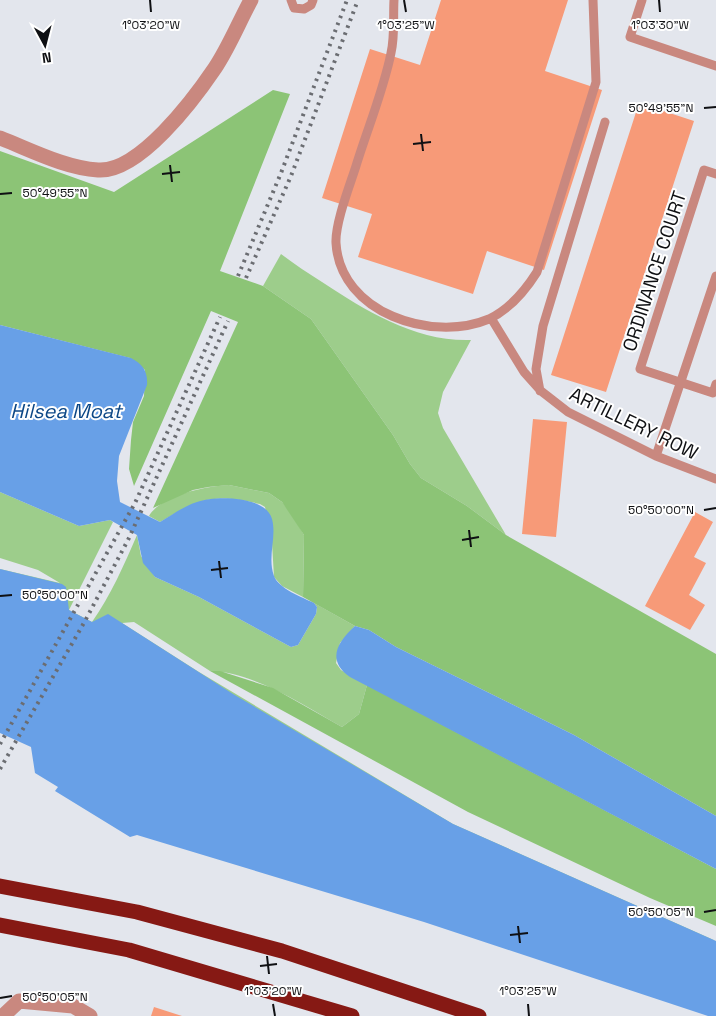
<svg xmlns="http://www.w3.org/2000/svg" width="716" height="1016" viewBox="0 0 716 1016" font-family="'Space Grotesk',sans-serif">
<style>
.green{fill:#9dcd8b}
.forest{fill:#8cc476}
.water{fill:#68a0e7}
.building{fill:#f79a78}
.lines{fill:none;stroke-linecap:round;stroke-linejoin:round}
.lane{stroke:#c9887f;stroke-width:9}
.street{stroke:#c9887f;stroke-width:15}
.highway{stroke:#861914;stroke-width:15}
.rail{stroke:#6b6d72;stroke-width:4;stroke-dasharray:2.5 5;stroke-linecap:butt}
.ticks{fill:none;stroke:#0f1013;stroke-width:2}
.labels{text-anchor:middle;stroke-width:4;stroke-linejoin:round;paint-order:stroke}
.street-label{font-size:19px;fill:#0f1013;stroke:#fff}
.water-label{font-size:20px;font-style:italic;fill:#0c4786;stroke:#fff}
.ticks-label{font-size:12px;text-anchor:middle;fill:#0f1013;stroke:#fff;stroke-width:4;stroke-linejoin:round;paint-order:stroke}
</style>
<rect width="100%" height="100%" fill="#e3e6ed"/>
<!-- green -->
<path class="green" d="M281 254C294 264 308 273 322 282 366 311 416 342 471 340L443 392 438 413 443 428 506 535 467 506 421 478 410 464 393 435 311 319 263 286Z
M229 485 269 493 282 502 292 514 304 535 303 597 282 586 274 577 272 543 265 507 260 504C213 493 201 498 160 522L149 516C161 495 206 486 229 485Z
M0 492 79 526 110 520 113 522 69 610 92 622C111 595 124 565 137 535L141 556 155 577 199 597 291 647 298 645 316 614 317 607 314 603 355 626 340 643 336 663 341 670 367 685 359 714 342 727C305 706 254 672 210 671L134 622 122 623 199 672 453 824 716 941 498 880 0 569 60 583 38 570 0 558Z"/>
<!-- forest -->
<path class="forest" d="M273 90 290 94 220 271 263 286 311 319 393 435 410 464 421 478 467 506 506 535 716 654V816L574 735 396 647 369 630 355 626 303 597 304 535 282 502 269 493 229 485 208 487 193 490 153 508 238 322 211 311 134 486 129 469 131 440 133 422 144 396 145 370 130 358 0 325V151L114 192Z
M210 671H220L273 688 342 727 359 714 367 685 716 869V926L650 898 468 812Z"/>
<!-- water -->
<path class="water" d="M0 325 131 358C143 364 148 372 147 385L119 456 117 481 120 502 160 522C172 515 184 506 197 502 216 495 266 496 272 519 277 537 267 557 274 576 279 589 302 597 314 603L317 607 316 614 298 645 291 647 199 597 155 577 143 563 137 535 110 520 79 526 0 492Z
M0 569 62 584 66 587 69 610 92 622 108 614 233 694 453 824 716 941V1016H708L424 922 137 835 130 837 55 791 58 787 35 773 31 747 0 733Z
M355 626 369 630 396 647 574 735 716 816V869L350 677C327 661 336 643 355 626Z"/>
<!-- building -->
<path class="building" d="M441 0H568L545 71 602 90 544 270 487 251 473 294 358 257 372 214 322 198 370 49 420 65Z
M639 103 694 121 606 392 551 375Z
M533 419 567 422 556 537 522 534Z
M695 512 713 522 694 557 706 563 689 595 705 605 690 630 645 606Z
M154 1007 182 1016H151Z"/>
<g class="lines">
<!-- lane -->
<path class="lane" d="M291 0 294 8 304 9 311 5 313 0
M394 0C393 17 395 36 391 53 384 89 367 130 356 166 350 185 335 223 336 243 340 313 432 343 489 319 510 309 525 291 537 272L596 82 593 0
M642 0 630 37 716 66
M716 174 704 170 640 369 713 393 716 384
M491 318 524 372 541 391 568 412 656 456 716 479
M540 391 536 369 543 326 605 122
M656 456 716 276"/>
<!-- street -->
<path class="street" d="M0 138C31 150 65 168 98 170 139 173 194 99 215 68 229 47 239 22 251 0
M3 1016 19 1001 73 1006 90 1016"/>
<!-- highway -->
<path class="highway" d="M0 886 137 912 282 951 479 1016
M0 925 129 950 352 1016"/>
<!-- rail -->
<path class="rail" d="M238 276 281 173 347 0
M246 278 291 176 358 0
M0 744 135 503 220 317
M0 769 85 621 128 540 228 321"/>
</g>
<!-- ticks -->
<path class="ticks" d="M150 0 151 12M404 0 406 12M659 0 660 12M704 108 716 107M421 134 423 151M413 144 431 142M170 165 172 182M162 174 180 172M0 194 12 193M704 510 716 508M469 530 471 547M462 540 479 537M219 561 221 578M211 570 228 568M0 596 12 595M704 912 716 910M518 926 520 943M510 935 528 933M267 956 269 974M260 966 277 964M0 998 12 996M273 1004 275 1016M528 1004 529 1016"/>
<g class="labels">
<!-- street labels -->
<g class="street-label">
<text transform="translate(654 271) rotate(-72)" y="7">ORDINANCE COURT</text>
<text transform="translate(634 423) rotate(26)" y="7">ARTILLERY ROW</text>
</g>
<!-- water labels -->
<g class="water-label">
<text x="66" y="418">Hilsea Moat</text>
</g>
</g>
<g class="ticks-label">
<text x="660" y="29">1°03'30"W</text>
<text x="151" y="29">1°03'20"W</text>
<text x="406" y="29">1°03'25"W</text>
<text x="661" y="112">50°49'55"N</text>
<text x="55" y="197">50°49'55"N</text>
<text x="661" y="514">50°50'00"N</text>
<text x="55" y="599">50°50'00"N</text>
<text x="661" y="916">50°50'05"N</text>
<text x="273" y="995">1°03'20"W</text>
<text x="528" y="995">1°03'25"W</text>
<text x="55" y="1001">50°50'05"N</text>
</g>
<!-- north arrow -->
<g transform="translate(45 45) rotate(173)" stroke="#ffffff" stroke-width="4" paint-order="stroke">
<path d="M0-4L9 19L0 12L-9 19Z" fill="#0f1013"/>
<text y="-8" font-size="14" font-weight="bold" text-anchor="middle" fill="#0f1013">N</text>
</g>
</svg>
